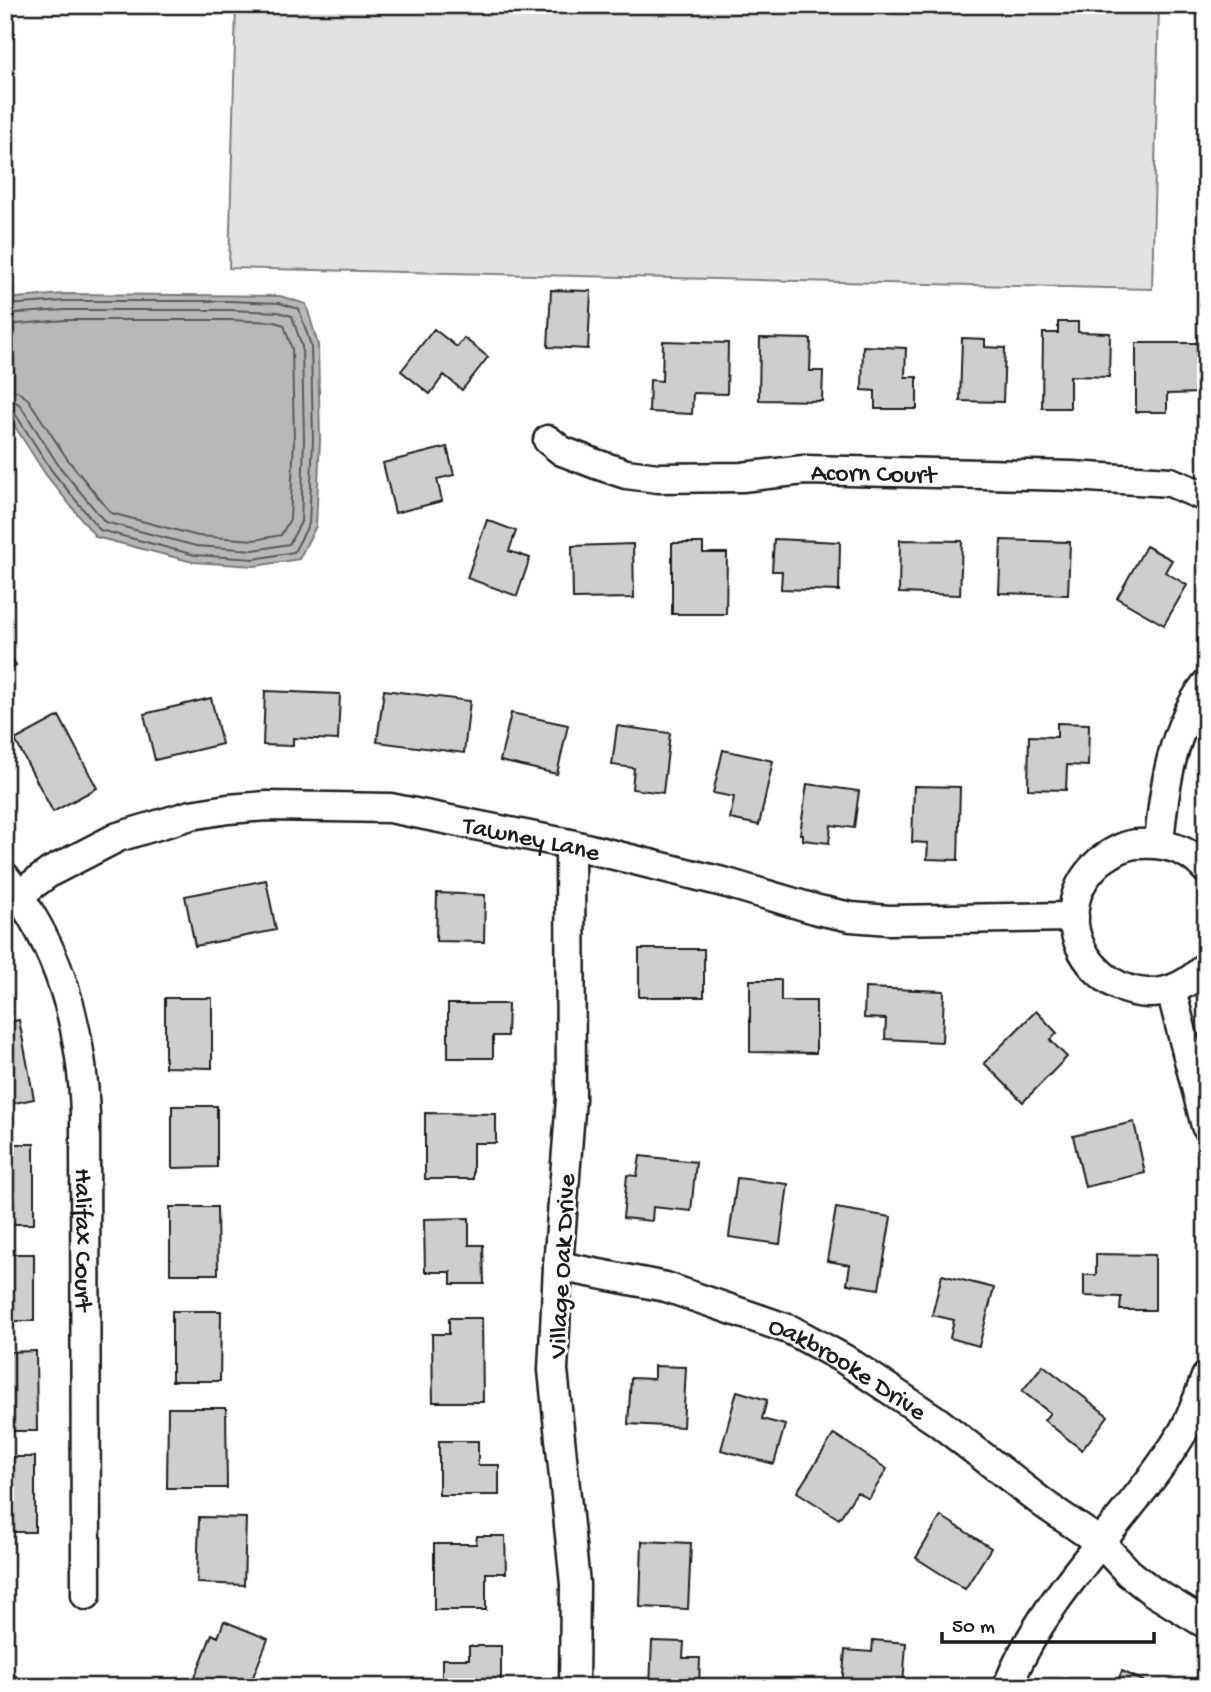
<svg xmlns="http://www.w3.org/2000/svg" width="1211" height="1692" viewBox="0 0 1211 1692" font-family="'Gochi Hand',sans-serif">
<style>
.green{fill:#e2e2e2;stroke:#7f7f7f;stroke-width:2}
.water{fill:#b8b8b8;stroke:#7a7a7a;stroke-width:2}
.lines{fill:none;stroke-linecap:round;stroke-linejoin:round}
.shore{stroke:#5a5a5a;stroke-width:2}
.building{fill:#cecece;stroke:#1c1c1c;stroke-width:2}
.minor-casing{stroke:#1c1c1c;stroke-width:33}
.minor{stroke:#fff;stroke-width:28}
.labels{text-anchor:middle;stroke-width:6;stroke-linejoin:round;paint-order:stroke}
.street-label{font-size:26px;fill:#1c1c1c;stroke:#fff}
</style>
<rect width="100%" height="100%" fill="#fff"/>
<filter id="ink" filterUnits="userSpaceOnUse"><feTurbulence type="fractalNoise" baseFrequency=".0143" numOctaves="2"/><feDisplacementMap in="SourceGraphic" scale="14" xChannelSelector="R" yChannelSelector="G"/><feConvolveMatrix kernelMatrix="1 2 1 2 8 2 1 2 1" color-interpolation-filters="sRGB"/></filter>
<g filter="url(#ink)">
<!-- green -->
<path class="green" d="M236 5H1159L1152 289 229 268Z"/>
<!-- water -->
<path class="water" d="M64 294 280 296 306 304 318 345 320 440 316 526 299 559 255 566 193 562 96 537 46 475 5 411V299Z"/>
<g class="lines">
<!-- shore -->
<path class="shore" d="M5 305 65 301H229L279 303 299 309 311 346 313 440 309 524 294 552 254 559 195 555 100 530 52 471 14 412 5 408
M5 314 65 310H229L278 312 292 316 302 347 304 440 301 522 289 544 254 550 196 546 105 522 59 466 20 405 13 400 5 399
M5 325 66 320H229L275 322 284 325 292 349 294 440 290 519 281 535 254 540 198 536 111 513 68 460 28 399 17 391 5 389"/>
</g>
<!-- building -->
<path class="building" d="M551 290 591 291 588 349 548 347Z
M1058 322H1078V332L1110 333 1109 377 1070 376V408H1042L1043 333H1058Z
M434 329 457 347 464 338 488 357 462 390 444 375 430 394 401 371Z
M760 338 811 339 810 371H823L822 401 759 400Z
M962 338 985 339V347L1005 348 1003 402 960 401Z
M663 341 728 343 727 394 693 393 692 414 649 412 650 380 662 381Z
M1136 343H1202V393L1167 394V412H1136Z
M863 346 906 348 905 377H917V409H875V391L862 390Z
M447 447 454 475 437 479 442 501 395 513 383 463Z
M487 520 516 531 509 551 530 558 517 596 467 578Z
M774 539 840 542 839 591 781 589 782 571H772Z
M900 540 962 541 960 595 899 593Z
M1001 540 1070 542 1068 595 999 593Z
M672 543H703V553H727L726 614H672Z
M633 544 634 598 573 599 572 546Z
M1146 546 1172 560 1165 572 1187 585 1164 625 1117 598Z
M5 648 16 665 5 673Z
M384 690 470 701 464 753 377 742Z
M265 691 340 694 338 740 293 738V746L263 745Z
M211 698 222 744 155 760 144 714Z
M511 713 568 725 557 774 500 761Z
M59 716 97 788 53 812 15 740Z
M1057 723 1089 724 1088 766 1067 765 1066 790 1028 789 1029 736 1057 737Z
M617 726 670 733 663 793 632 789 634 768 612 765Z
M723 750 773 761 759 825 730 819 734 797 713 793Z
M807 784 859 791 854 828 831 825 829 843 803 840V834H800Z
M914 786 960 787 958 860 927 859 928 843 912 842Z
M266 880 276 930 195 946 185 896Z
M437 893 485 895 484 942 436 941Z
M639 949H704V997H639Z
M750 980H781V1001H816V1053L750 1052Z
M865 988 944 991 942 1042 885 1039 886 1019 864 1018Z
M165 998H212V1068L165 1067Z
M448 1004H508L507 1036H493V1058H448Z
M1036 1011 1057 1033 1050 1040 1067 1057 1023 1102 984 1063Z
M19 1020 34 1099 5 1105V1023Z
M172 1106H217V1167L172 1168Z
M425 1113 496 1114V1143H473V1179H425Z
M1134 1122 1145 1173 1085 1187 1073 1136Z
M5 1144H34V1224H5Z
M640 1156 696 1162 691 1211 653 1207 652 1221 623 1218 627 1175 637 1176Z
M737 1178 788 1184 780 1244 729 1237Z
M170 1207H217L218 1274H170Z
M836 1208 891 1217 879 1289 847 1284 850 1265 827 1261Z
M469 1218V1245H483L484 1284H451V1272H425L424 1219Z
M5 1254H34V1321H5Z
M1096 1254 1155 1255V1310H1120L1121 1297 1084 1296V1275H1096Z
M942 1275 994 1288 979 1346 950 1338 954 1320 932 1315Z
M172 1311H221L220 1381H172Z
M449 1318H482L483 1402H433L432 1334H449Z
M36 1351 37 1431H5V1352Z
M1043 1365 1108 1416 1082 1450 1044 1420 1050 1413 1022 1391Z
M654 1366 686 1367 683 1427 628 1424 631 1378 654 1379Z
M737 1391 767 1400 762 1419 785 1425 774 1464 721 1450Z
M168 1408H226L227 1488H167Z
M834 1434 887 1469 869 1499 857 1492 839 1519 797 1492Z
M439 1441H478V1465H499V1495H439Z
M5 1457H35V1532H5Z
M941 1516 991 1548 965 1589 916 1558Z
M199 1517 246 1518 244 1585 197 1583Z
M477 1536H505L506 1573H486V1610H434V1544H476Z
M642 1541 691 1543 688 1609 640 1607Z
M224 1621 268 1639 249 1687H191L212 1634 218 1637Z
M873 1640 906 1643 903 1686 842 1687 845 1650 872 1652Z
M652 1641 684 1642 683 1658H700L699 1687H650Z
M469 1646H501V1687H442V1659H469Z
M5 1667 29 1687H5Z
M1122 1671 1156 1687H1115Z
M1159 1681 1172 1687H1156Z"/>
<g class="lines">
<defs>
<g id="minor">
<path id="s1" d="M548 440 562 451 596 464 626 474 658 478 742 477 804 470 1072 476 1170 482 1206 497"/>
<path d="M1159 843C1164 787 1172 729 1206 684"/>
<path d="M570 844 571 1099 558 1266 553 1370 575 1584 574 1687"/>
<path d="M1206 869C1189 849 1164 842 1138 844 1125 844 1111 853 1100 861 1023 929 1131 1046 1206 966"/>
<path id="s2" d="M5 877C60 947 82 1027 85 1114L86 1595"/>
<path id="s3" d="M5 905 50 872 118 837 191 815 228 809 267 806 390 808 570 844 727 883 818 910 851 917 889 920 1074 917"/>
<path d="M1171 990 1206 1126"/>
<path id="s4" d="M558 1266 666 1287 791 1330 844 1359 937 1421 1044 1504 1101 1543 1129 1573 1152 1591 1206 1624"/>
<path d="M1009 1683C1048 1588 1130 1519 1183 1432 1193 1415 1199 1395 1206 1377"/>
</g>
</defs>
<!-- minor casing -->
<use href="#minor" class="minor-casing"/>
<!-- minor -->
<use href="#minor" class="minor"/>
</g>
</g>
<g class="labels">
<!-- street labels -->
<g class="street-label">
<text dy="9" stroke="none"><textPath href="#s1" startOffset="334">Acorn Court</textPath></text>
<text dy="9" stroke="none"><textPath href="#s3" startOffset="553">Tawney Lane</textPath></text>
<text dy="9" stroke="none"><textPath href="#s2" startOffset="380">Halifax Court</textPath></text>
<text transform="translate(560 1266) rotate(-87)" y="9">Village Oak Drive</text>
<text dy="9" stroke="none"><textPath href="#s4" startOffset="310">Oakbrooke Drive</textPath></text>
</g>
</g>
<!-- margin -->
<rect width="1211" height="1692" fill="none" stroke="#fff" stroke-width="28"/>
<rect x="14" y="14" width="1183" height="1664" fill="none" stroke="#1c1c1c" stroke-width="2.5" filter="url(#ink)"/>
<!-- scale -->
<path d="M942 1632v10h212v-10" fill="none" stroke="#1c1c1c" stroke-width="3.5"/>
<text x="952" y="1632" font-size="21" fill="#1c1c1c" stroke="#ffffff" stroke-width="5" paint-order="stroke">50 m</text>
</svg>
